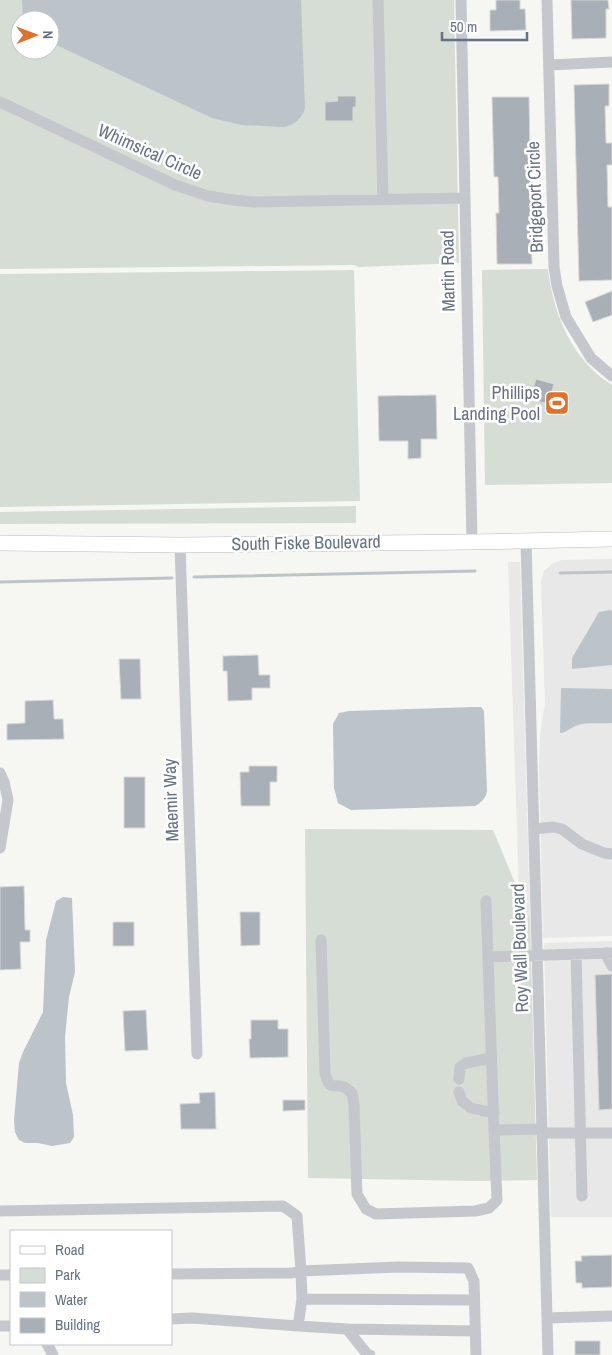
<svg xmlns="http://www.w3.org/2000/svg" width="612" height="1355" viewBox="0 0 612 1355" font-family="'Archivo Narrow',sans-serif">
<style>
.built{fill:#e7e8e7}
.green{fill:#d6ddd4;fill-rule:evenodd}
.water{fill:#bcc4ca}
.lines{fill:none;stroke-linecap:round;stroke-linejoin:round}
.stream{stroke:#bcc4ca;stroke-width:3}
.building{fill:#a9afb6;stroke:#d8d8d6}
.major-casing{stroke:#b7babf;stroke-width:16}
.minor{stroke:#c4c7cb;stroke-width:11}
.major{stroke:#fff;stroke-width:15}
.labels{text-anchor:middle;stroke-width:5;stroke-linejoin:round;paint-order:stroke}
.street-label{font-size:18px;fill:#667284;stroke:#fff}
.poi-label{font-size:18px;fill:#667284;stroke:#fff;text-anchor:end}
</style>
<rect width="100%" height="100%" fill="#f6f6f3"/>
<!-- built -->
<path class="built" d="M612 559V936L543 938 539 765 540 735 545 704 541 581 544 571 552 564 562 560Z
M508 562H520L530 919 519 892Z
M612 941V1217H551L544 943Z"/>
<!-- green -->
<path class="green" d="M0 0H454L459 263 359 267 354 265 0 269ZM20 20H50V50H20Z
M548 269C553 314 572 360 612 385V483L485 485 482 270Z
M354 270 360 501 0 507V274Z
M356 506V523L0 524V512Z
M305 829 493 830 530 919 537 1180 477 1181 308 1178Z"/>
<!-- water -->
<path class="water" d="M22 0H301L305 108C302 118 294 126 283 127L241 125 212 118 50 42V20H23Z
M610 610 612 611V665L572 669V658L599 612Z
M561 688 612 689V723C601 724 588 722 578 725 571 727 566 733 560 733Z
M473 707H481L484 711 487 791C486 798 481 803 475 806L351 810 338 803 334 788 333 724 339 713 349 711Z
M63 897 72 898 75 972 69 997 65 1037 66 1083 73 1115 74 1137 70 1143 52 1146 38 1143H25L19 1140 15 1132 14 1120 19 1063 23 1052 43 1012 46 940 56 901Z"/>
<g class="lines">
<!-- stream -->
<path class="stream" d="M560 573 612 572
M194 577 475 571
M0 582 172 578"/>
</g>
<!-- building -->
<path class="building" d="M496 0H520V9H525L526 30 490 31V10H496Z
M571 0H608L609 9H606V38L572 39Z
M609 84V106H605L606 143H612V165H607L608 207H612V280L579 281 574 85Z
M337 96H356V107H353V121H325V102L338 101Z
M492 97H529L532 264H497L496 213H499L498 177H494Z
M612 291V315L593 322 585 302Z
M536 379 554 384 548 404 530 399Z
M436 395 437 439H421V458L408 459V441H379L378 396Z
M258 655 259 675H270V688H252V700L228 701 227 671H223V656Z
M119 659H140L141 699H121Z
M53 700 54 719H63L64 739 7 740V724L25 723V701Z
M249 766H277V782H270V806H241L240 772H249Z
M124 777H145V828H124Z
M24 886 25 930H30V942H20L21 969 0 970V887Z
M240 912H260V945L241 946Z
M113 922H134V946H113Z
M612 974V1109L599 1110 595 975Z
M146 1010 148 1050 125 1051 123 1011Z
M251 1020H278V1029H288V1057L250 1058 249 1039H251Z
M215 1092 216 1129H181L180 1104 200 1103 199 1093Z
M283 1100H305V1110L283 1111Z
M612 1255V1287L582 1288V1283H576L575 1261H582L581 1256Z
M575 1341H600V1355H575Z"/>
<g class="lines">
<defs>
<path id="major" d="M0 543 180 545 472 542 612 539"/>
</defs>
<!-- major casing -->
<use href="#major" class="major-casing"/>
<!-- minor -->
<path class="minor" d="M378 0 383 200
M461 0 472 542
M547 0 554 267 557 286 566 317 591 358 612 376
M549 65 612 62
M0 102 175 185 208 196 233 200 254 202 464 198
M526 541 548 1355
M180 545 197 1054
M0 773 4 782 8 800 0 848
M534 829 553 827 562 829 582 844 604 853 612 854
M486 901 494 1130
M321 940 325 1073C330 1092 332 1083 344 1087 347 1088 349 1091 352 1093L354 1104 357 1194 366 1209 376 1214 475 1211 489 1208 497 1200 494 1130 542 1129
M605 953 612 966
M576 954 582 1196
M488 957 612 953
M459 1079 460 1067 466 1063 491 1058
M459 1092 462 1101 471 1108 494 1113
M542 1133H612
M0 1211 283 1206 297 1216 301 1271 292 1273 171 1274
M0 1275H11
M302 1299 474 1300
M547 1318 612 1316
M171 1319 192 1318 298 1326 347 1329 367 1354 370 1355
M0 1326H11
M298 1326 302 1299 301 1271 398 1267 468 1268 474 1281 476 1355
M347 1329 475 1331
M47 1344 53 1355"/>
<!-- major -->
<use href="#major" class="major"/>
</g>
<!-- icons -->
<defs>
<symbol id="stadium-square" viewBox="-11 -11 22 22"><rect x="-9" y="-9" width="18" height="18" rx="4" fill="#e0712a" stroke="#fff"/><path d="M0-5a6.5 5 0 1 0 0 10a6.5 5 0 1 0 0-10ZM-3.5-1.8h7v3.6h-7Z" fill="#fff"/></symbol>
</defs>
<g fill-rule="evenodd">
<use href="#stadium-square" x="543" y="389" width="28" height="28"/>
</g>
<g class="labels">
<!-- street labels -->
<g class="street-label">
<text transform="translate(150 152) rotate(24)" y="6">Whimsical Circle</text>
<text transform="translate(535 197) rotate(-92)" y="6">Bridgeport Circle</text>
<text transform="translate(448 271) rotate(-91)" y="6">Martin Road</text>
<text transform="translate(306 543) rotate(-1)" y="6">South Fiske Boulevard</text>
<text transform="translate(171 800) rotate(-92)" y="6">Maemir Way</text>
<text transform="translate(520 948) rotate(-92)" y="6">Roy Wall Boulevard</text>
</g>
<!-- poi labels -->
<g class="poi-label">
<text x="540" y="399">Phillips<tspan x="540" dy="21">Landing Pool</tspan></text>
</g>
</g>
<!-- legend -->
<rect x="10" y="1230" width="162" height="115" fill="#ffffff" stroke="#c2c7ce"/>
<rect x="20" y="1246" width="25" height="8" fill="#ffffff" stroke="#c2c7ce"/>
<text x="55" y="1255" font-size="15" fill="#667284">Road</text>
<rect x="20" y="1268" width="25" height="15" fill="#d6ddd4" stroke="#c2c7ce"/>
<text x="55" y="1280" font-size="15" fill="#667284">Park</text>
<rect x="20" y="1292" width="25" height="15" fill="#bcc4ca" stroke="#c2c7ce"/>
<text x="55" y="1305" font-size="15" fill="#667284">Water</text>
<rect x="20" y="1318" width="25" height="15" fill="#a9afb6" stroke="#c2c7ce"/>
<text x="55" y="1330" font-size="15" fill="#667284">Building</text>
<!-- north arrow -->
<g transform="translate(35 35) rotate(89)"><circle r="24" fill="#ffffff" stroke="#c2c7ce"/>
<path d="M0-4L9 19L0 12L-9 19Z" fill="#e0712a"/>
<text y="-8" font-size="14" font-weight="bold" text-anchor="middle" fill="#667284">N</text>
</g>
<!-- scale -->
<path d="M442 32v8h85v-8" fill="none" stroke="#667284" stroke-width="2.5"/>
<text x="450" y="32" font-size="15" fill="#667284" stroke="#ffffff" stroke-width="4" paint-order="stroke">50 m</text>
</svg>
